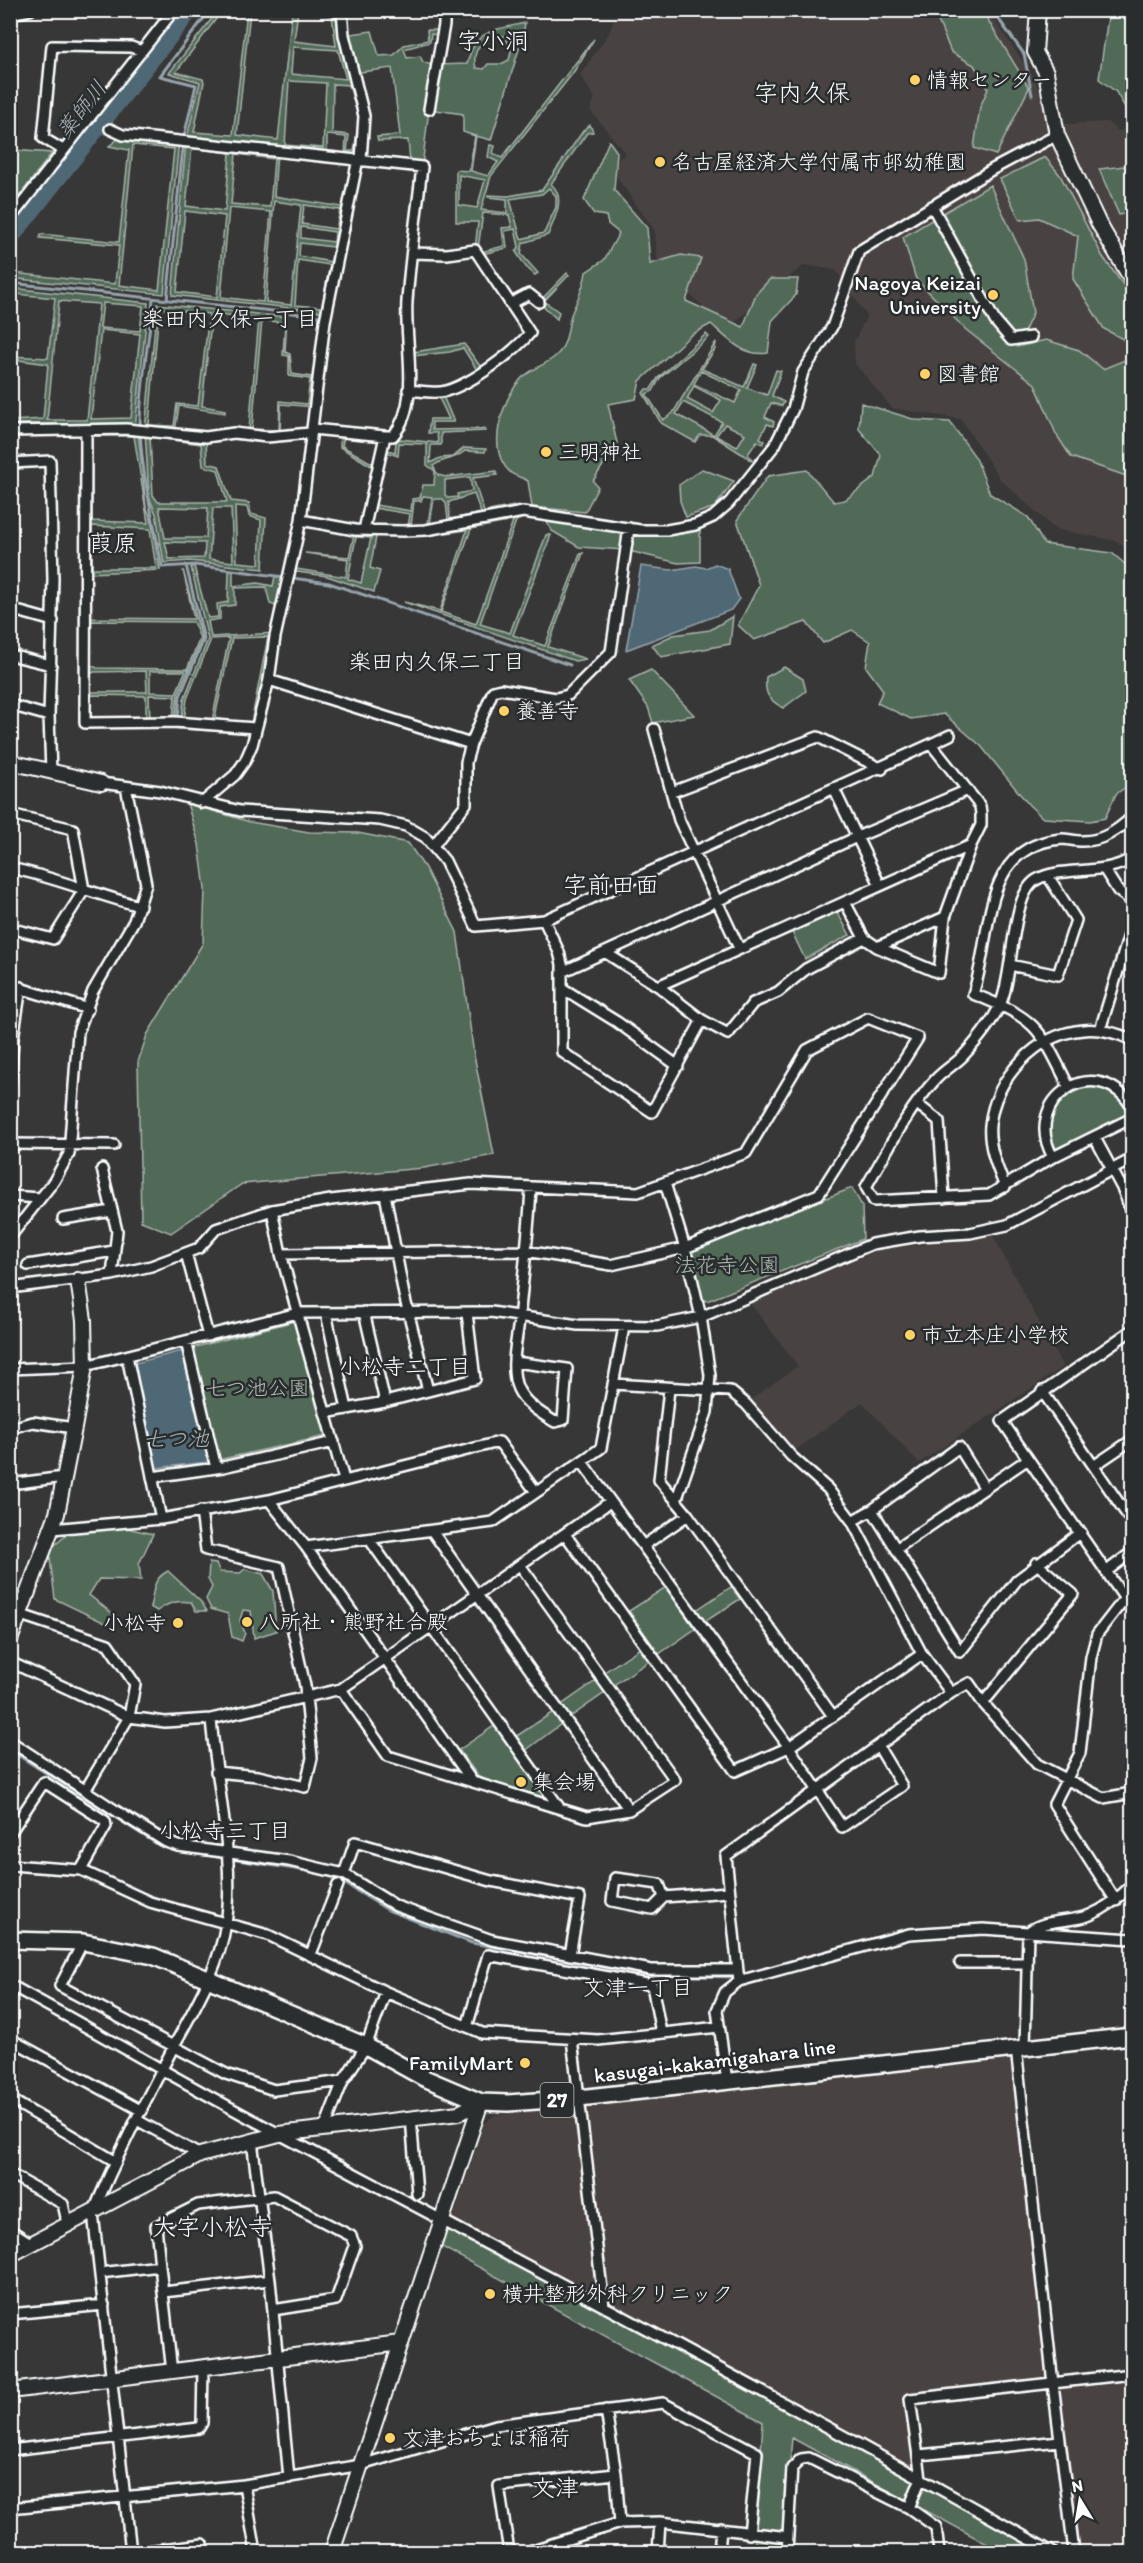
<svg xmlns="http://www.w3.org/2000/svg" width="1143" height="2563" viewBox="0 0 1143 2563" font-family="Itim,'Klee One',sans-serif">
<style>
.built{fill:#494342}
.green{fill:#516a58;stroke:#a8b4ac;stroke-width:1.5;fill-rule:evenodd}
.water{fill:#506875;stroke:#96a4ac;stroke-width:1.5}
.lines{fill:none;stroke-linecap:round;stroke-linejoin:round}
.stream{stroke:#96a4ac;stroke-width:3}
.river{stroke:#506875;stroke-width:18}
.street-casing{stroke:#fff;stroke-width:14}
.secondary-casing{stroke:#fff;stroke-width:18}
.primary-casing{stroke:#fff;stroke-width:20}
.street{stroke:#2a2d2e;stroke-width:9}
.secondary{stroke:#2a2d2e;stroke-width:14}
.primary{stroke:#2a2d2e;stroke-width:15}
.poi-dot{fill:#ffd166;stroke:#2a2d2e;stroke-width:2}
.labels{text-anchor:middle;stroke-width:5;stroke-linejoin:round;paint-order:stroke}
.shield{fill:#2a2d2e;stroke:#bfc0c0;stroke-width:1.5}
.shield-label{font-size:20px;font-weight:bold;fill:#fff}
.poi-label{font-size:21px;fill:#fff;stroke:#2a2d2e;text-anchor:start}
.park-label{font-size:21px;fill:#b1bcb4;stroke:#2a2d2e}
.street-label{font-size:21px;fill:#fff;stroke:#2a2d2e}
.water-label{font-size:22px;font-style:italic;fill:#a8b4ba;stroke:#2a2d2e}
.neighbourhood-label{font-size:22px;fill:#fff;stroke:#2a2d2e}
.quarter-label{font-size:24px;fill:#fff;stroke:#2a2d2e}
</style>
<rect width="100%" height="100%" fill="#383737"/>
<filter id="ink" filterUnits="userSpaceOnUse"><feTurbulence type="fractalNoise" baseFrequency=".0167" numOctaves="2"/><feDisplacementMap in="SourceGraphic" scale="12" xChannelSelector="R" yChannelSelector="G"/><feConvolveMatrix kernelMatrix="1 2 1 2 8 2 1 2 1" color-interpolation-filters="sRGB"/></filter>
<g filter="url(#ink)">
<!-- built -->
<path class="built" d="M617 11H988L1035 79 1049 125 1107 122 1118 131 1132 129V554L1117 541 1055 529 1000 479 961 419 892 408 855 364 854 342 867 316 836 270 804 265 726 329 670 275 657 258 655 231 609 166 626 154 590 110 595 98 580 75 609 33Z
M993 1236 1063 1367 919 1463 862 1402 794 1451 750 1400 798 1366 750 1303 879 1250Z
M1011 2058 1014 2061 1048 2379 911 2395 918 2474 453 2219 484 2124 495 2115Z
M1132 2374V2552H1078L1058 2387Z"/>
<!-- green -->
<path class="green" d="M1109 10 1132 11V119L1116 92 1099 79Z
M218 11H222L176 72 203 79 204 82 194 132 233 135 247 11H250L237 135 278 140 292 11H298L294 41 336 46 332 16 307 11 342 14 344 35 372 31 379 56 394 55 404 45 428 40 427 30H443L436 65 467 64C475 29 494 30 525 23L523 36 491 140 476 136 471 171 488 176 498 162 488 157 490 145 495 146 493 153 502 158 594 39 573 73 491 176 481 210 507 213V199L488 197V195L508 196 542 190 583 131 590 125 593 132 587 133 551 184C567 197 554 220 548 235L523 243 521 254 538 273 535 275 526 267 516 252 519 247 515 229 505 231 507 248 479 255 475 250 478 222H456V170L469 171 475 136 463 132V114L429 109 422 167 383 163V157L410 161 408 140 378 141 377 137 400 135 392 68 353 73 364 116 361 160 345 158 346 137 327 135V156L277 151 274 196 349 208 327 312 172 295 186 142 200 82 169 73ZM431 34 437 35 431 65 423 62 420 56 407 58 404 49 430 42ZM488 36H507V44L512 47 509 60 501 64H488L484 69 476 68C472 54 478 46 488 36ZM293 47 338 50 346 79 291 74ZM289 81 326 83 323 148 285 145ZM333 84 349 85 359 120 354 151H347L349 135 332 133ZM192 148 230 153 225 211 186 206ZM236 154 274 159 270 207 231 204ZM459 175 485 180 477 208 459 205ZM549 188 556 196V207L544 233 521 239 510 199 542 194ZM274 201 301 205 291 305 266 302ZM304 205 340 210 336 229 302 224ZM229 208 271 212 263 302 221 297ZM185 211 225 216 217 297 177 292ZM483 213 509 215 512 227 502 228 504 246 481 252 478 249ZM301 227 335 232 334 242 301 238ZM300 243 333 247 331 262 299 256ZM298 260 330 265 322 307 295 305Z
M934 11H986L989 22 1029 88 996 155 974 148 980 107 988 89 974 65 951 52Z
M123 135 179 141 164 294 18 279 11 275 13 273 115 284 119 245 40 238 41 234 119 242 129 150 109 146ZM133 145 174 149 159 290 119 285Z
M609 141 617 152 614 190 647 228 650 264 681 255 701 258 686 301 743 327 756 294 770 279H798L796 295 772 321 768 353C743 357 728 339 711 324L691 335 640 381 636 399 608 404 617 443 593 481 598 487 585 512 532 507 528 481C523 478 515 476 511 473 485 450 502 401 520 380 531 367 556 363 563 346 568 337 568 325 571 315 577 300 584 288 586 272L604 260 619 233 608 224 606 216 594 214 584 200Z
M11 150 52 153 11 207 10 150Z
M1045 157 1060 175 1103 257 1132 297V344L1104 329 1073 279 1078 236 1039 218 1020 220 1000 179Z
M1124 166 1132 171V212L1119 215 1099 169Z
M990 185 1024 259 1033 313 1017 347 1046 340 1079 350 1103 369 1132 357V478L1071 457 1056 434 1035 384 965 329 916 279 903 237Z
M567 273 569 275 544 301 559 312 557 319 539 302Z
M11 288 148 303 135 429 138 430 146 507 151 518 160 570 90 573 91 618 194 619 183 570 202 639 178 694 175 722 85 723V424H11V421L43 419 48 364 11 359 10 356 48 358 55 298 16 294 11 339ZM59 301 99 304 87 420H47ZM103 303 143 306 140 331 100 328ZM101 330 140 334 131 418 91 419ZM91 436H134L148 523 92 521ZM92 526 150 529 156 568H92ZM91 621 193 622 200 638 187 669 97 668 91 665ZM150 671H185V672L176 693 150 692ZM94 672 146 671 147 692H91V674ZM91 695 146 696V719H91ZM149 695 175 696 173 719H150Z
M157 304 287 317 285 352 290 354 292 374 318 378 314 407 281 404 280 435H221L222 428 249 429 259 319 212 313 202 406 225 410V413L179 406 175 432 206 437 207 463 219 466 231 501 249 503 251 514 266 518 263 569 190 561 164 563 156 514 149 497 145 430ZM159 308 209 314 198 406 177 404 174 426 149 425ZM262 320 285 323 283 355 289 356V376L310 379 307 404 280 401 279 430 252 429ZM150 437 201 444 203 466 218 470 227 502H158L153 495ZM235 506 247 507 249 516 261 520 259 564 237 562ZM159 507 208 508 206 538H165ZM213 508H231L233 562 209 559ZM165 542 205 543 204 558 169 559Z
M706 334 709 337 660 378 653 391 646 394 663 420 673 413 716 342 715 349 702 369 744 387 754 364 757 365 747 388 767 395 776 370 781 371 772 396 784 402 782 406 771 403 765 417 774 422 773 426 767 424 760 438 765 441 763 444 757 441 748 454 753 461 712 435H700L695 442 661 423 643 393 646 389H651L658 378ZM701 371 741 390 735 403 694 384ZM694 386 721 400 713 413 687 399ZM683 402 722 422 714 435 676 414ZM725 424 745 434 737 447 716 436Z
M464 344 483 370 491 372 462 390 443 396 454 422H432V430L485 429 486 431 441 433V445H431L430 463 440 458 453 457 464 448 486 449 485 452 465 451C451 462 445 457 433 466L438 475 446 477 496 471 497 475 473 478 484 512 519 505 521 512 640 530 695 525 700 528V562L678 563 625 550 579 547 552 531 544 518 525 517 516 521 480 624 510 633 546 535H551L513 635 545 646 580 554 583 553 548 647 586 659 575 661 404 602 440 611 467 530 426 536V531L377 532 370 568 380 571 374 592 327 576 290 571 294 551 300 552 296 569 346 577 348 559 305 553 349 557 355 530H364L370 504 411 511 412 499 420 498 423 485H434L435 471 427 465V444L399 443 398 456 383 451 378 470 340 447 341 431 385 436 403 423 408 353ZM463 348 477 370 444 388 412 387V356L450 352ZM412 395 438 396 449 419H430L428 433H437L438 443 400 439 396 442 395 452 387 450 390 440H393L406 429ZM344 436 378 441 375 465 342 446ZM470 477 472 491 457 494 458 497 448 498 445 495V480ZM474 494 481 513 450 519 449 502ZM423 496 432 497 428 524 411 526 414 501H421ZM434 499H443L446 503 448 520 430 524ZM374 508 410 514 408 527H371ZM513 521 476 624 441 612 471 529ZM356 537 371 538 361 583 348 579Z
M861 403 916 420 950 422 976 458 990 494 1028 517 1044 544 1112 553 1132 570V761H1130L1132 783 1116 794 1105 818 1090 821 1043 818 1029 805 981 746 944 714 911 719 877 703 883 690 866 667 870 642 852 630 823 643 806 622 754 640 738 625 759 585 737 520 768 476 807 470 834 502 845 500 875 477 881 455 859 429Z
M702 469 734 481 715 507 686 517 680 501 679 485Z
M194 566 208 618 218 617 217 604 228 602 229 570 233 572V586L258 583 273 586 275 576 289 581 282 608 270 604 266 587 235 588V605L220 607V619L208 621 211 637 276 633 256 724 181 723 184 699 208 639 191 567ZM268 637 251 723 214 722 232 638ZM229 638 212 721 184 720 187 699 211 639Z
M733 616 730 644 661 657 652 645 673 635 710 630Z
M784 667 803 679 806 691 783 708C769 700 764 694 766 677Z
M651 670 694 715 653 723 648 707 629 680Z
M187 803 250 822 309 832 358 833 408 843 425 868 457 932 474 1055 494 1155 424 1168 242 1184 171 1233 141 1221 138 1062 147 1035 203 943 205 889 199 844Z
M836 910 850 935 805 959 791 930Z
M1103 1085 1126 1102 1132 1116 1054 1154C1049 1146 1050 1140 1049 1131 1049 1097 1072 1086 1103 1085Z
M852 1188 862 1206 863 1239 707 1301 703 1300 691 1251Z
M295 1321 326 1436 218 1460 192 1348Z
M118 1526 153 1534 139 1564 141 1580 99 1579 89 1595 117 1617 105 1623 55 1599 49 1550 71 1531Z
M209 1563 216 1564 220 1572 240 1573 245 1569 263 1574 273 1591 276 1631 254 1638 251 1611 243 1610 240 1620 245 1633 242 1641 232 1637 228 1614 211 1609 206 1599 212 1587 208 1579Z
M168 1571 201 1602 207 1611H196L191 1602C177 1600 168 1603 157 1611L150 1607C155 1590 151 1580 168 1571Z
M666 1587 695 1629 659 1654 629 1611Z
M731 1587 740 1599 703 1623 695 1611Z
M640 1648 649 1661 612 1686 603 1673Z
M597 1680 606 1692 569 1718 560 1706Z
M553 1712 561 1724 525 1751 515 1737Z
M494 1726 549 1800 480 1779 459 1750Z
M449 2218 755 2383 1057 2552H1002L792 2438 782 2552H754L763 2422 440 2246Z"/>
<!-- water -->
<path class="water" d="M715 564 728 569 739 599 731 610 626 650 641 566 671 570 696 566 706 568Z
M182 1351 208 1462 156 1468 135 1363Z"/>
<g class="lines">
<!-- stream -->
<path class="stream" d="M997 10 1000 21 1024 54 1032 95
M10 19 27 17 38 10
M184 137 196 85 160 76 210 10
M10 283 320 316
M153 299C149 339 141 381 140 422 140 472 154 519 162 567L195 565 329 583 570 665
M167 300 183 147
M186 565 204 639 180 696 177 728 245 732
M10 1750 157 1844 173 1850 307 1871 336 1878 388 1910 472 1943 647 1975 736 1977
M780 1965 906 1930"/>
<!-- river -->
<path class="river" d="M10 238 190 10"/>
<defs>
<path id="street" d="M342 10 344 35 364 116 361 160
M10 14 30 10
M429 109 444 25V10
M110 129 123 135 422 167C417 211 410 256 407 301 404 343 422 401 393 436H385L312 429
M63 150 43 138 52 46 131 47 142 51
M932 206 995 321 1011 340 1031 337
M10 219 174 10
M510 304 529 294 539 302
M408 390C419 391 435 394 446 391 471 384 513 353 530 333L475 250 447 254 412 253
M10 431 126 429 206 437 234 433 267 437 310 433
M86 432 85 723 175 722 255 728
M10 463 50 461 53 579 49 716 51 772
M301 520 355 530 403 531 426 530 523 512 640 530H667L695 525 713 517 729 503 775 445 793 409 803 372 832 327 859 251 993 169 1057 135
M364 530 385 436
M10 609 53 621
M10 655 51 665
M269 680 471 744 466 762V804L433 846
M10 705 49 716
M654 729 679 820 739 948
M471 744 493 691 501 689 556 698 568 695 611 652 629 528
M931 744 950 735
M101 783 160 791 240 811 380 820 406 826 425 837 445 861 476 926 544 920 931 744 980 806 981 814V825L971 845 945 917 939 973 877 947 864 938 806 969 778 992 753 1003 728 1034 702 1020 658 986 606 953
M834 789 880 885
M672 792 818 737 882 769
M202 803 235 775 245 761 252 745 269 680 275 637 301 520 325 321 358 159
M10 814 73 829 84 890 53 939 10 928
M1132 858C1104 877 1061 865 1036 880 1010 896 1014 976 1000 1005 992 1022 976 1042 963 1056 954 1065 943 1071 935 1080 907 1111 887 1151 866 1187L874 1201 989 1195 1053 1157 1132 1118
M10 868C55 877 96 895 140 906
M1104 869 1118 891 1132 901
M845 902 864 938
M544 920 559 952 562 964V1052L652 1112 702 1020
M877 947 945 917
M1010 965 1058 975 1076 920 1048 876
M562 972 857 837 968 790
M10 985 88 1009
M658 986 971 845
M562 988 617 1022 678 1066
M1100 1030 1132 925
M10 1086 13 1039 21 987
M1069 1087C1039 1026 1037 1019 973 994 993 937 979 845 1062 839 1068 839 1074 841 1080 841 1101 842 1117 831 1132 817
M917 1104 939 1121 944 1198
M1095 1138 1123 1190 1132 1214
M10 1144 114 1145
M1053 1157C1020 1099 1097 1050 1132 1107
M102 1169 117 1231 112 1275
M665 1183 685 1248 701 1317 710 1375 707 1412 676 1501
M1005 1187C997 1167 988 1146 990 1125 995 1078 1036 1034 1083 1030 1101 1028 1117 1033 1132 1040
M385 1194 404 1295 428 1391
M10 1196 40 1198
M272 1210 281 1254 344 1480
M63 1219 112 1211
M10 1237 54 1181 69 1154 78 1032 93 991 134 921 146 884 126 787
M186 1253 208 1336
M28 1265 114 1251
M10 1288 112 1275 151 1266 199 1248 216 1229 272 1210 331 1200 471 1184 638 1192 746 1153 807 1050 868 1018 918 1038 819 1194 685 1248 611 1265 526 1251 281 1254
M364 1312 385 1402
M326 1313 347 1409
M1132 1330 1002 1421 1132 1609
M186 1341 216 1468
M127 1356 161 1519
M515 1362 567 1369 563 1420 555 1422C542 1414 525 1404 518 1389 509 1369 517 1341 519 1320 523 1276 529 1232 531 1187
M10 1369 85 1366 298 1313 491 1312 578 1325 657 1326 701 1317 872 1244 920 1236 970 1233 1007 1225 1132 1159
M613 1384 730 1391 746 1404 791 1456 828 1489 852 1521 922 1654 951 1693
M669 1389 659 1480 688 1515 833 1716
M1042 1391 1132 1522
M325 1413 385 1402 475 1379 467 1313
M10 1428 33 1422 74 1428
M582 1462 789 1747 842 1827 902 1786 878 1746
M1095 1465 1132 1440
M152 1477 223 1467 334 1442
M10 1484 64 1477
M269 1500 306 1547 472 1781
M872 1510 960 1652 1017 1580 1081 1532
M201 1511 206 1550 279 1567 305 1686 312 1758 305 1787 258 1776 216 1772
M852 1521 872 1510 959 1447 984 1487
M52 1529 161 1519 269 1500 499 1442 536 1492
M432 1531 629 1810
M565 1534 735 1771 789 1747 922 1654
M369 1539 559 1807
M643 1546 688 1515
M306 1547 493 1522 601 1448 624 1327
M896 1549 1028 1459
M1107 1571 1132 1552
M10 1590 22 1610
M21 1615 108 1644 135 1684 129 1717 86 1789
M10 1662 129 1717 165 1722 211 1719 341 1689 610 1502
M341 1689 388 1756 587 1817 629 1810 675 1780 520 1565
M983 1703 1073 1594 1036 1563
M10 1741 121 1814 166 1842 178 1846 289 1861 344 1874 396 1906 492 1940 651 1970H736
M10 1833 44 1782 105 1821 106 1826 81 1870
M10 1865 81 1870 150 1902 268 1935 386 1992 482 2033 598 2040 719 2027
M344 1874 355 1842 491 1881 580 1898 570 1955
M664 1897 659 1884 615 1878 612 1901 652 1909 664 1897 728 1892
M1116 1901 1054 1804 1080 1753 1091 1657 1097 1634 1125 1598
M83 1942 60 1986 226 2074 274 2090 343 2081
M311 1954 338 1885
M960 1963H1027
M739 1981 726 1856 951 1693 969 1683 983 1703 1037 1764 1103 1798 1132 1793
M10 1985C101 2034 190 2087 281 2135 540 2272 798 2408 1052 2552
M467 2027 488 1955 652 1985 661 2033
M10 2039 142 2111
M572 2039 604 2306
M1025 2047 1028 1932C1046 1918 1070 1923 1090 1915 1107 1908 1120 1897 1132 1885
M1016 2048 1053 2384 1074 2552
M727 2081 717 2010 725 1992 739 1981 909 1934 983 1929 1132 1939
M10 2099 115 2161
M411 2117 417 2194
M137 2120 200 2155
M325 2127 343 2081 366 2046 386 1992
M252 2141 270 2280 289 2478
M10 2174 63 2204 68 2226
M10 2230 32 2244
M160 2266 172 2372
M100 2273 160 2266 156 2226 198 2205 274 2196 351 2236 355 2246 336 2300 273 2310
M163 2292 270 2280
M10 2314 104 2305
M606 2410 616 2474 620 2523
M10 2450 199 2428 202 2423 203 2368
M919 2455 1060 2441
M244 2485 256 2552
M10 2508 244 2485 361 2465 496 2425 663 2403 757 2453 749 2534
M131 2552 93 2213C117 2155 146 2100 175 2044 196 2005 219 1968 226 1923 236 1864 216 1780 211 1719
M138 2552 203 2544
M509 2552 499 2486 616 2474
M526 2552 620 2523 660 2522 788 2537
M658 2552 660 2522
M719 2552 721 2528
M787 2552 792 2468 801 2459 809 2458 909 2508
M939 2552 936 2527 909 2508 921 2478 910 2399 1132 2374"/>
<path id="secondary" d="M1038 10 1035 52 1046 72 1057 135 1099 224 1132 280
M10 762 101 783
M10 1640 57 1514 74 1428 85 1366 84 1320 78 1280
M10 2255 200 2155 279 2134 459 2113 481 2102
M10 2391 401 2343
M332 2552 481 2102"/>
<path id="primary" d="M10 1940 83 1942 153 1956 366 2046 422 2077 481 2102 508 2103 579 2098 1132 2036"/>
</defs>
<!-- street casing -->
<use href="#street" class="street-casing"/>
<!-- secondary casing -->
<use href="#secondary" class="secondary-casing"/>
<!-- primary casing -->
<use href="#primary" class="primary-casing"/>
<!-- street -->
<use href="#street" class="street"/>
<!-- secondary -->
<use href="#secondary" class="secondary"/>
<!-- primary -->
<use href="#primary" class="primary"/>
</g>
</g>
<!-- markers -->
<g class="poi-dot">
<circle cx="915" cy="80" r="6"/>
<circle cx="660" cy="162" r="6"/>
<circle cx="993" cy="295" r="6"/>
<circle cx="925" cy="374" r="6"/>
<circle cx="546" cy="452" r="6"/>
<circle cx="504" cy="711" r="6"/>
<circle cx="910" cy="1335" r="6"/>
<circle cx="247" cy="1622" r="6"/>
<circle cx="178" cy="1623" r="6"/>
<circle cx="521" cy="1782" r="6"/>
<circle cx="525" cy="2063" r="6"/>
<circle cx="490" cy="2294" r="6"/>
<circle cx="390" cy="2438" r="6"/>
</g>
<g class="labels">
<!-- shield labels -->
<rect class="shield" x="540.5" y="2083" width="33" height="34" rx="4.5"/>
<g class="shield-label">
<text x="557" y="2107">27</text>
</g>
<!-- poi labels -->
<g class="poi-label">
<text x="927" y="87">情報センター</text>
<text x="672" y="169">名古屋経済大学付属市邨幼稚園</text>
<text x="981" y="290" text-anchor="end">Nagoya Keizai<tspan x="981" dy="24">University</tspan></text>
<text x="937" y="381">図書館</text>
<text x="558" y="459">三明神社</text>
<text x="516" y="718">養善寺</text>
<text x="922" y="1342">市立本庄小学校</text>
<text x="259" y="1629">八所社・熊野社合殿</text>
<text x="166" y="1630" text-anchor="end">小松寺</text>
<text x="533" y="1789">集会場</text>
<text x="513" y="2070" text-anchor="end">FamilyMart</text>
<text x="502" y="2301">横井整形外科クリニック</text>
<text x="402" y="2445">文津おちょぼ稲荷</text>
</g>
<!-- park labels -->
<g class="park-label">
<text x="727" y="1272">法花寺公園</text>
<text x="257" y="1395">七つ池公園</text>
</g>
<!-- street labels -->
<g class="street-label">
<text transform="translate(715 2061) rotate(-7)" y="7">kasugai-kakamigahara line</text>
</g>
<!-- water labels -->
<g class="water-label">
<text transform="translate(81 109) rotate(-52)" y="8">薬師川</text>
<text x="176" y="1446">七つ池</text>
</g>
<!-- neighbourhood labels -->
<g class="neighbourhood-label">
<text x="230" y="326">楽田内久保一丁目</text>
<text x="437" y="669">楽田内久保二丁目</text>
<text x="405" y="1374">小松寺二丁目</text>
<text x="225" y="1838">小松寺三丁目</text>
<text x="638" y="1995">文津一丁目</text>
</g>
<!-- quarter labels -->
<g class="quarter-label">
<text x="493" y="49">字小洞</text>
<text x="802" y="101">字内久保</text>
<text x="113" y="551">葭原</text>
<text x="611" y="893">字前田面</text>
<text x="212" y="2235">大字小松寺</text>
<text x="555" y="2496">文津</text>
</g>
</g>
<!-- margin -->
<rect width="1143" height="2563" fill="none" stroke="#2a2d2e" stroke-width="36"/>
<rect x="18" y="18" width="1107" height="2527" fill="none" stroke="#fff" stroke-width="2" filter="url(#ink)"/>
<!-- north arrow -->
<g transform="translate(1080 2500) rotate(349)" stroke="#2a2d2e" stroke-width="4.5" paint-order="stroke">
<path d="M0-4.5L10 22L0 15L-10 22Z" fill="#ffffff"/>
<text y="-9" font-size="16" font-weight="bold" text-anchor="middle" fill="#ffffff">N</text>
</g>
</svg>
